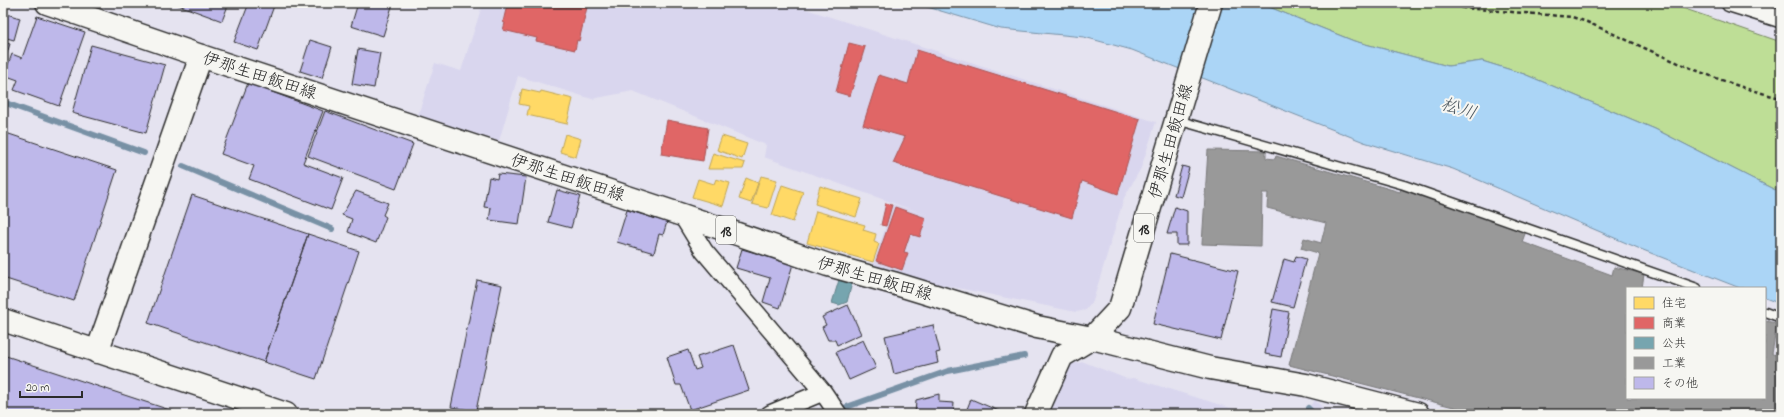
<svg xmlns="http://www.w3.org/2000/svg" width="1784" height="417" viewBox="0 0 1784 417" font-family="'Indie Flower','Klee One',sans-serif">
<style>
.built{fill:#d9d6ee}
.green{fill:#bede96;stroke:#748460}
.water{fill:#abd5f6;stroke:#7891a5}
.homes{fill:#ffd966;stroke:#bfa554}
.shops{fill:#e06666;stroke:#aa5454}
.public{fill:#76a5af;stroke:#608087}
.industry{fill:#999;stroke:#787878}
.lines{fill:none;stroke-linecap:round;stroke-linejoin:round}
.stream{stroke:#7891a5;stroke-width:6}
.building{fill:#beb8ea;stroke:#2b2b2b}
.lane-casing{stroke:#2b2b2b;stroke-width:11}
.street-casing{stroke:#2b2b2b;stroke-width:20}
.secondary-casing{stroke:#2b2b2b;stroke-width:25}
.primary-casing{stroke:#2b2b2b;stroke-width:25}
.path{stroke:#2b2b2b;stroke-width:2.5;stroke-dasharray:4 3;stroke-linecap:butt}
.lane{stroke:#f6f6f2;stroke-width:8}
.street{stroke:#f6f6f2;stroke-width:17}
.secondary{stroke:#f6f6f2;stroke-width:22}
.primary{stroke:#f6f6f2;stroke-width:22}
.labels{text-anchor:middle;stroke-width:4;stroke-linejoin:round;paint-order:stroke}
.shield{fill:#f6f6f2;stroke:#686867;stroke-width:1}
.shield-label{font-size:16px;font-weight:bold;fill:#2b2b2b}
.street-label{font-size:17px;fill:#2b2b2b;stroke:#f6f6f2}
.water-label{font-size:18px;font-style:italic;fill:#4b565e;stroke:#f6f6f2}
</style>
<rect width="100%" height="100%" fill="#e5e3f0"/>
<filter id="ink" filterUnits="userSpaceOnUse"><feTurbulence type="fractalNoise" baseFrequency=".025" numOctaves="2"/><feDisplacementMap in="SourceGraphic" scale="8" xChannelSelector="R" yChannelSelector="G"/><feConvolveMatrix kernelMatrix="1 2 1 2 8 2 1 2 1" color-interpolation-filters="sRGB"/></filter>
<g filter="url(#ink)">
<!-- built -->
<path class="built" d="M483 3H787L1156 122 1141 168 1124 198 1093 301 1086 310 1076 312 938 284 872 268 893 204 927 215 764 157 766 145 633 91 592 99 518 76 499 141 418 115 435 63 461 71Z
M1084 362 1127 379 1133 378 1250 414H1043L1065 365Z
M1315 400 1329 414H1302Z"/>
<!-- green -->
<path class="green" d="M1259 3H1668L1781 42V193L1655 129 1524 74 1482 61 1448 66 1354 41Z"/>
<!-- water -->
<path class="water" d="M914 3H1259L1354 41 1448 66 1482 61 1524 74 1655 129 1781 193V304L1765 298V288H1740L1638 248 1453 169 1364 142 1132 50 1084 37 1001 29Z"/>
<!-- homes -->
<path class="homes" d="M522 89 540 93 541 91 573 99 567 124 527 115 529 106 519 104Z
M565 134 581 139 576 157 560 152Z
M722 136 747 144 742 159 717 150Z
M713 153 745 163 743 169H708Z
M761 176 777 180 768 208 752 204Z
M746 178 758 183 751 203 739 199Z
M698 179 714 184 716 179 730 183 723 206 692 197Z
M782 185 803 192 793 222 772 215Z
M820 186 862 199 856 217 815 204Z
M816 211 865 225 863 230 876 234 874 242 879 244 873 262 807 243Z"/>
<!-- shops -->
<path class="shops" d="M500 3H588L579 41 577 40 575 50 536 41 537 38 503 30 505 23 503 22 507 5Z
M849 43 865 47 850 96 836 92Z
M917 50 1140 119 1118 194 1082 181 1072 218 893 163 905 137 863 125 879 75 908 84Z
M667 120 708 128 703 161 661 154Z
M886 203 892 205 886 226 881 225Z
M895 207 926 218 920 237 910 234 904 252 908 253 902 270 876 261Z"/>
<!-- public -->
<path class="public" d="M839 280 852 283 847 302 839 305 832 303Z"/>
<!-- industry -->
<path class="industry" d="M1208 150 1266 151V158L1275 159 1276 156 1400 192 1401 189 1526 231 1522 242 1612 275 1614 267 1644 274 1642 288H1627V398H1765V321L1777 323 1772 354 1781 356V414H1481L1289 365 1318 253 1301 248 1304 238 1321 243 1326 223 1267 208 1268 193H1262L1261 246 1202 244Z"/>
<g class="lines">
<!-- stream -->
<path class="stream" d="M3 102 144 153
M183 166 332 229
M1308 408 1314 414
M827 414 948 371 1024 356"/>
</g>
<!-- building -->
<path class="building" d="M173 3H229L222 21Z
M249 3H275L258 50 234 42Z
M329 3H347L346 8Z
M358 3H393L383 36 351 26Z
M3 13 20 18 14 40 3 37Z
M37 16 85 32 59 106 14 90 18 80 4 75 12 54 22 58Z
M310 40 332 47 322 78 300 71Z
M3 42 10 44 3 65Z
M91 45 165 65 146 133 72 113Z
M358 49 380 53 374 88 352 84Z
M248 83 323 111 303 163 343 178 331 210 249 179 254 166 221 154Z
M325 111 413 144 396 189 308 156Z
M3 132 117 170 74 301 3 278Z
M1182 166 1189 168 1181 197 1174 195Z
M498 174 526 177 519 224 489 220 491 208 484 207 489 177 497 179Z
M557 190 580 196 571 228 548 222Z
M356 191 388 203 383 215 386 217 376 243 348 232 352 219 342 215Z
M192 195 308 234 264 362 148 323Z
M1175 207 1187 211V245H1177V234H1167Z
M627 210 667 222 663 235 659 234 654 253 617 242Z
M308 234 359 251 316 379 264 362Z
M742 249 793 264 780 308 763 302 770 278 736 268Z
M1170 254 1238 271 1221 340 1153 324Z
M1296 256 1306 259 1293 307 1272 302 1284 259 1294 262Z
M477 280 502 285 476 411 451 407Z
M848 305 861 334 837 345 835 340H828L822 327 826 325 822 317Z
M1273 309 1289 312 1281 357 1265 354Z
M933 325 940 352 936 353 938 363 894 374 885 336Z
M863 340 876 368 849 380 836 352Z
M734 345 749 390 690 410 681 385H676L667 357 688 350 695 370 701 368 697 357Z
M3 355 182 414H3Z
M939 394V402L954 403 953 414H915L916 400Z
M971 399 1006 414H965Z"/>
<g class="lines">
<defs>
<path id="lane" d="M1177 120 1404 185 1697 288
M1765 312 1781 318"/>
<path id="street" d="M1730 3 1781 19
M682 215 704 251 823 392 838 414
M770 414 823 392"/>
<path id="secondary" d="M3 320 286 414
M97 352 201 56
M1036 414 1062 356 1092 338"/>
<path id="primary" d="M47 3 201 56 682 215 828 265 893 283 1037 327 1092 338 1210 368 1306 385 1418 414
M1092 338 1120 308 1211 3"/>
</defs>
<!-- lane casing -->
<use href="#lane" class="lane-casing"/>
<!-- street casing -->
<use href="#street" class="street-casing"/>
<!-- secondary casing -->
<use href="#secondary" class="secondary-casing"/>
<!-- primary casing -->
<use href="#primary" class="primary-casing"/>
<!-- path -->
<path class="path" d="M1448 3 1464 8 1572 17 1587 22C1650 50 1713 82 1781 98"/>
<!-- lane -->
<use href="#lane" class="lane"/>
<!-- street -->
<use href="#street" class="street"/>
<!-- secondary -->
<use href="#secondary" class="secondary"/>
<!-- primary -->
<use href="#primary" class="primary"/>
</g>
</g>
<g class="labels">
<!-- shield labels -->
<g class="shield">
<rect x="1134" y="214" width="20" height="28" rx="3"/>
<rect x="716" y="216" width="20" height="28" rx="3"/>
</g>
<g class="shield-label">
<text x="1144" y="234">18</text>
<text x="726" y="236">18</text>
</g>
<!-- street labels -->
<g class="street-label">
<text transform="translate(260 75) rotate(18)" y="6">伊那生田飯田線</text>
<text transform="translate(1170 141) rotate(-74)" y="6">伊那生田飯田線</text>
<text transform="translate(568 177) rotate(18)" y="6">伊那生田飯田線</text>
<text transform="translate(875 278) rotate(16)" y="6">伊那生田飯田線</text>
</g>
<!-- water labels -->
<g class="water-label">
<text transform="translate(1459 108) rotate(18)" y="6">松川</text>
</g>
</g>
<!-- margin -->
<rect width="1784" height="417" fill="none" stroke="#f6f6f2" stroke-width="16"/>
<rect x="8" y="8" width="1768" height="401" fill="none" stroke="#2b2b2b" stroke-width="1.5" filter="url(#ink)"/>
<!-- legend -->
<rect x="1626" y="287" width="140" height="112" fill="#f6f6f2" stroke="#a5a5a2"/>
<rect x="1634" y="297" width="20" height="12" fill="#ffd966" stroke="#a5a5a2"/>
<text x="1662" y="307" font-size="12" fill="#2b2b2b">住宅</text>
<rect x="1634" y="317" width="20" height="12" fill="#e06666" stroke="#a5a5a2"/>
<text x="1662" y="327" font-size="12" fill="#2b2b2b">商業</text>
<rect x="1634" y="337" width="20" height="12" fill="#76a5af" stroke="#a5a5a2"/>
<text x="1662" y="347" font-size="12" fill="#2b2b2b">公共</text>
<rect x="1634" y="357" width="20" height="12" fill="#999999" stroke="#a5a5a2"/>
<text x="1662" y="367" font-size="12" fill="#2b2b2b">工業</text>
<rect x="1634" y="377" width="20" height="12" fill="#beb8ea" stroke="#a5a5a2"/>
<text x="1662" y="387" font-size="12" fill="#2b2b2b">その他</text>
<!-- scale -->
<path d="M20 391v6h62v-6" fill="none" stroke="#2b2b2b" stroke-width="2"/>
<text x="26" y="391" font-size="12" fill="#2b2b2b" stroke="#f6f6f2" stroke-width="3" paint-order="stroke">20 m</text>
</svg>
